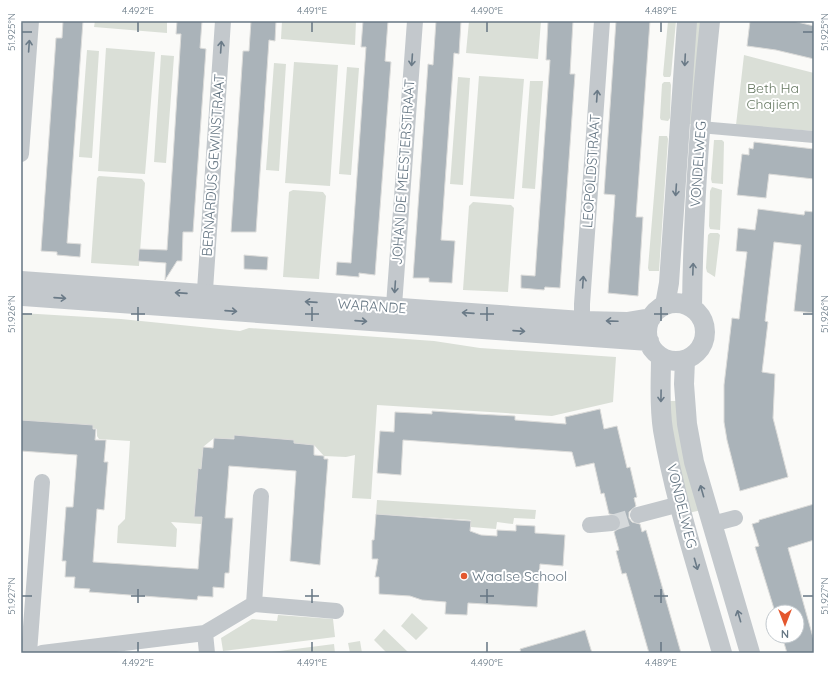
<svg xmlns="http://www.w3.org/2000/svg" width="835" height="674" viewBox="0 0 835 674" font-family="Quicksand,sans-serif">
<style>
.green{fill:#dadfd7}
.building{fill:#aab3b9;stroke:#dcdcda}
.lines{fill:none;stroke-linecap:round;stroke-linejoin:round}
.minor-tunnel{stroke:#d5d9db;stroke-width:16;stroke-dasharray:16 8;stroke-linecap:butt}
.pedestrian{stroke:#c3c8cc;stroke-width:12}
.minor{stroke:#c3c8cc;stroke-width:16}
.tertiary{stroke:#c3c8cc;stroke-width:20}
.oneway{stroke:#6a7a87}
.ticks{fill:none;stroke:#657683;stroke-width:1.5}
.poi-dot{fill:#e4572e;stroke:#fff;stroke-width:1.5}
.labels{text-anchor:middle;stroke-width:4;stroke-linejoin:round;paint-order:stroke}
.park-label{font-size:14px;fill:#687a64;stroke:#fff}
.street-label{font-size:14px;fill:#657683;stroke:#fff}
.poi-label{font-size:14px;fill:#657683;stroke:#fff;text-anchor:start}
.neatline{fill:none;stroke:#657683;stroke-width:1.5}
.ticks-label{font-size:10px;text-anchor:middle;fill:#657683}
</style>
<rect width="100%" height="100%" fill="#fafaf8"/>
<!-- green -->
<path class="green" d="M95 21H167V33L94 27Z
M282 21H356L355 45 281 39Z
M469 21H541L538 59 466 53Z
M668 21H676L671 75 670 77H664L663 75Z
M693 21H701L693 124H687Z
M106 48 155 52 145 174 98 171Z
M87 50 99 51 92 158 79 157Z
M161 55 174 56 166 163 154 162Z
M744 55 814 73V131L736 125Z
M294 62 338 65 330 186 285 183Z
M274 63 286 64 279 171 266 170Z
M347 67 359 68 351 175 339 174Z
M479 76 524 79 514 199 470 196Z
M458 77 470 78 463 185 450 184Z
M530 81H543L535 189 522 188Z
M664 82H670L671 85 670 118 668 121 661 120 660 118 662 84Z
M659 136H667L668 139 659 271H649L648 268Z
M714 140H722L724 142 723 184 712 183 711 179Z
M99 176 142 179 145 183 139 266 91 263 97 178Z
M712 187 722 190 720 230 710 229 709 226 710 191Z
M293 190 323 192 326 196 319 279 283 277 289 192Z
M473 202 511 205 514 208 508 292 463 290 469 206Z
M710 233H718L720 235 715 277 707 272 706 268 708 235Z
M21 313 121 319 240 331 249 328 434 341 480 348 616 357 613 402 552 416 377 405 371 499 352 498 355 455 346 457 324 456 314 445 294 443V440L214 438 203 447 201 469H198L195 517H202L201 524 171 522 177 529 176 547 117 543 118 526 125 519 130 441 99 439 97 436V429L21 420Z
M667 401H680L702 510 688 513Z
M377 500 536 510 535 519 514 518 513 524 497 522 496 529 471 527V520L376 514Z
M412 613 428 628 416 640 401 626Z
M278 615 333 619 335 637 223 651 221 638 252 619 277 621Z
M384 629 408 652 407 653H387L374 640Z
M360 641 362 653H350L348 643Z
M334 644 335 653H264Z"/>
<!-- building -->
<path class="building" d="M63 21H83L67 243 81 244 80 257 57 255V252L41 251 56 38H62Z
M177 21H202L200 48 206 49 193 232H183L182 261H177L165 280 166 263 138 261 139 249 167 250 181 34H176Z
M251 21H276L275 41 269 40 256 232H231L243 51H249Z
M363 21H388L385 61 391 62 375 275 359 273V277L336 275 337 262 351 263 366 47H361Z
M436 21H461L459 54 454 53 441 240 455 241 452 283 429 282V278H413L428 64 433 65Z
M548 21H573L570 74H575L560 288 545 287 544 290 521 288V275L535 276 550 60H546Z
M616 21H650L636 217H643L638 296 608 293 615 195 604 194Z
M750 21H793L814 26V59L776 50 747 46Z
M754 142 814 149V179L769 174 766 198 737 195 742 154 749 155V148L753 149Z
M758 209 804 215 805 211 814 212V313L794 311 801 245 774 242 765 321 768 322 762 372 775 374 773 418 788 477 740 491 727 440 724 422V385L732 318 739 319 747 252 736 251 738 228 755 230Z
M244 255 268 257 267 270 244 269Z
M600 409 604 429 617 426 627 468 630 467 637 497 634 498 636 506 629 512V518L632 522 640 524 642 532 646 530 681 653H649L626 573 622 574 616 551 619 550 614 532 620 527 621 522 616 515 609 514 604 493 601 494 594 463 576 467 572 452 403 440 401 475 377 473 380 431 394 432 395 412 432 414V411L476 414 515 416V420L566 424 565 417Z
M21 420 93 425V429H96L95 440H106L104 462H108L104 510 97 509 93 562 198 569 202 517H194L198 468 201 469 203 447 213 448 214 438 234 439V435L294 440V443L314 445V455L324 456V459H328L320 565 290 561 296 471 229 466 225 518H233L229 573H225L224 588 213 587V597L198 596 197 600 89 592 90 589 74 588 75 577H65L66 561H62L66 507H73L77 455 21 451Z
M814 504V540L788 548 814 641V653H787L782 636H797V612H775L755 547 759 546 752 524 759 522V520Z
M376 514 471 521 470 531 481 535 497 536V530L516 531V525L535 526V533L565 535 563 566 540 564 537 607 468 603 467 615 445 614 446 602 422 600 410 596 379 594V577H375L378 559H372V540H374Z
M585 630 592 653H521L520 649Z"/>
<g class="lines">
<!-- minor-tunnel -->
<path class="minor-tunnel" d="M612 523 638 515"/>
<!-- pedestrian -->
<path class="pedestrian" d="M700 127 814 137"/>
<!-- minor -->
<path class="minor" d="M21 154 31 21
M204 305 223 21
M393 319 415 21
M582 321V304L602 21
M638 515 680 504
M712 524 735 518
M590 525 612 523
M254 604 261 496
M205 633 207 653
M29 653 42 482
M42 653 205 633 254 604 336 611"/>
<!-- tertiary -->
<path class="tertiary" d="M21 281 582 321 627 322 651 318
M23 296 649 341
M647 332a29 29 0 1 1 58 0a29 29 0 1 1-58 0Z
M665 305 669 283 687 21
M692 308C693 212 700 116 710 21
M661 357C661 381 659 406 663 430 676 505 701 579 722 653
M685 360 684 384 687 424 694 462 750 653"/>
</g>
<!-- one-way arrows -->
<defs><path id="oneway-shaft" d="M-6 0H5M1.5-3L5.5 0L1.5 3" fill="none" stroke-width="1.6" stroke-linecap="round" stroke-linejoin="round"/></defs>
<g class="oneway">
<use href="#oneway-shaft" transform="translate(29 46) rotate(-86)"/>
<use href="#oneway-shaft" transform="translate(221 47) rotate(-86)"/>
<use href="#oneway-shaft" transform="translate(412 60) rotate(94)"/>
<use href="#oneway-shaft" transform="translate(685 60) rotate(93)"/>
<use href="#oneway-shaft" transform="translate(597 96) rotate(-86)"/>
<use href="#oneway-shaft" transform="translate(676 190) rotate(94)"/>
<use href="#oneway-shaft" transform="translate(693 269) rotate(-88)"/>
<use href="#oneway-shaft" transform="translate(583 282) rotate(-86)"/>
<use href="#oneway-shaft" transform="translate(395 287) rotate(94)"/>
<use href="#oneway-shaft" transform="translate(181 293) rotate(-176)"/>
<use href="#oneway-shaft" transform="translate(60 298) rotate(4)"/>
<use href="#oneway-shaft" transform="translate(311 302) rotate(-176)"/>
<use href="#oneway-shaft" transform="translate(231 311) rotate(4)"/>
<use href="#oneway-shaft" transform="translate(468 313) rotate(-176)"/>
<use href="#oneway-shaft" transform="translate(361 321) rotate(4)"/>
<use href="#oneway-shaft" transform="translate(612 321) rotate(-178)"/>
<use href="#oneway-shaft" transform="translate(519 331) rotate(4)"/>
<use href="#oneway-shaft" transform="translate(661 396) rotate(91)"/>
<use href="#oneway-shaft" transform="translate(702 491) rotate(-106)"/>
<use href="#oneway-shaft" transform="translate(696 564) rotate(74)"/>
<use href="#oneway-shaft" transform="translate(739 616) rotate(-106)"/>
</g>
<!-- ticks -->
<path class="ticks" d="M138 22V32M312 22V32M487 22V32M661 22V32M22 32H32M803 32H813M138 307V321M312 307V321M487 307V321M661 307V321M22 314H32M131 314H145M305 314H319M480 314H494M654 314H668M803 314H813M138 589V603M312 589V603M487 589V603M661 589V603M22 596H32M131 596H145M305 596H319M480 596H494M654 596H668M803 596H813M138 642V652M312 642V652M487 642V652M661 642V652"/>
<!-- markers -->
<circle class="poi-dot" cx="464" cy="576" r="4"/>
<g class="labels">
<!-- park labels -->
<g class="park-label">
<text x="773" y="93">Beth Ha<tspan x="773" dy="16">Chajiem</tspan></text>
</g>
<!-- street labels -->
<g class="street-label">
<text transform="translate(698 164) rotate(-86)" y="5">VONDELWEG</text>
<text transform="translate(213 165) rotate(-86)" y="5">BERNARDUS GEWINSTRAAT</text>
<text transform="translate(591 171) rotate(-86)" y="5">LEOPOLDSTRAAT</text>
<text transform="translate(403 172) rotate(-86)" y="5">JOHAN DE MEESTERSTRAAT</text>
<text transform="translate(372 306) rotate(4)" y="5">WARANDE</text>
<text transform="translate(682 506) rotate(76)" y="5">VONDELWEG</text>
</g>
<!-- poi labels -->
<g class="poi-label">
<text x="472" y="581">Waalse School</text>
</g>
</g>
<!-- border -->
<rect width="835" height="674" fill="none" stroke="#ffffff" stroke-width="44"/>
<!-- north arrow -->
<g transform="translate(785 624) rotate(180)"><circle r="19" fill="#ffffff" stroke="#c1c8cd"/>
<path d="M0-3L7 15L0 10L-7 15Z" fill="#e4572e"/>
<text y="-6" font-size="11" font-weight="bold" text-anchor="middle" fill="#657683">N</text>
</g>
<rect x="22" y="22" width="791" height="630" class="neatline"/>
<g class="ticks-label">
<text x="138" y="14">4.492°E</text>
<text x="312" y="14">4.491°E</text>
<text x="487" y="14">4.490°E</text>
<text x="661" y="14">4.489°E</text>
<text transform="translate(824 32) rotate(-90)" y="4">51.925°N</text>
<text transform="translate(11 32) rotate(-90)" y="4">51.925°N</text>
<text transform="translate(824 314) rotate(-90)" y="4">51.926°N</text>
<text transform="translate(11 314) rotate(-90)" y="4">51.926°N</text>
<text transform="translate(824 596) rotate(-90)" y="4">51.927°N</text>
<text transform="translate(11 596) rotate(-90)" y="4">51.927°N</text>
<text x="138" y="666">4.492°E</text>
<text x="312" y="666">4.491°E</text>
<text x="487" y="666">4.490°E</text>
<text x="661" y="666">4.489°E</text>
</g>
</svg>
